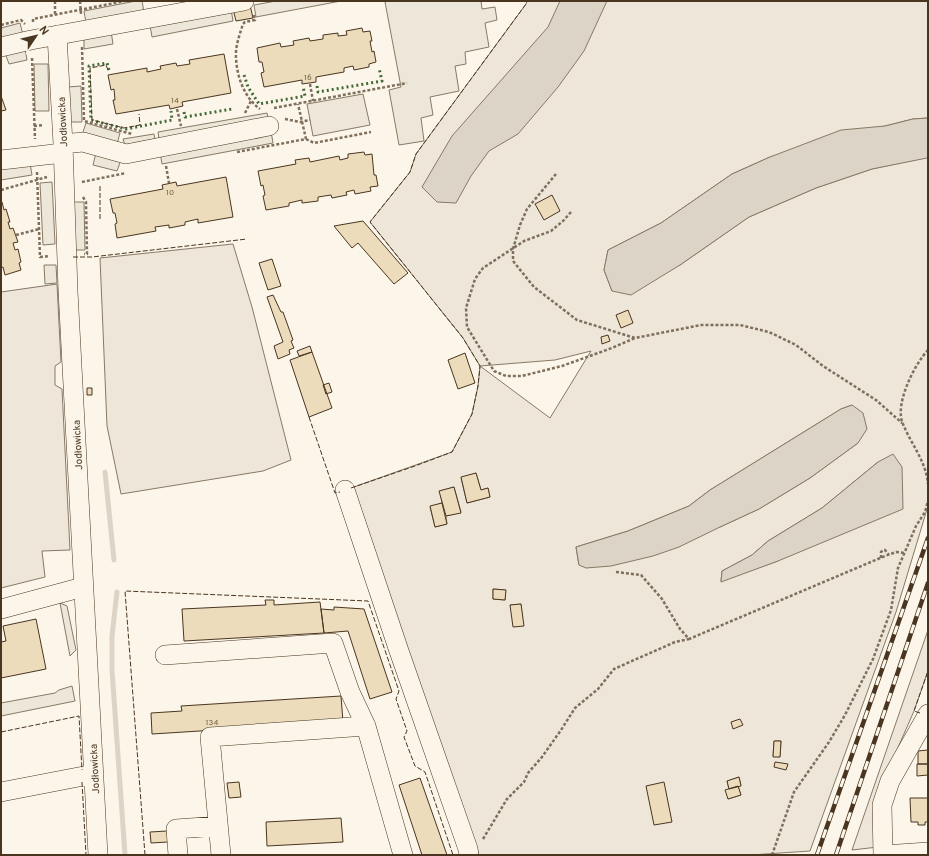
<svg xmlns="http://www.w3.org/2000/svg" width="929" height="856" viewBox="0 0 929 856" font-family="Overpass,sans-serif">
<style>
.green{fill:#ede6d9;stroke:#887966;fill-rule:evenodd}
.parking{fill:#ede7d9;stroke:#887966}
.water{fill:#dcd4c6;stroke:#887966}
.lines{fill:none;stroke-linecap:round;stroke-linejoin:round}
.stream{stroke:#dcd4c6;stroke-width:5}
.building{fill:#ecdcbc;stroke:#4a3520}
.minor-casing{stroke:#4a3520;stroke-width:20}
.path{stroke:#7f6f5c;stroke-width:2.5;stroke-dasharray:3 2;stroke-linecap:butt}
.minor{stroke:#fbf6e9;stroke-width:19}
.rail-casing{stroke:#4a3520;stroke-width:4.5}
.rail{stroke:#fbf6e9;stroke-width:3;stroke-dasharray:9;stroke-linecap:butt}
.hedge{stroke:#436837;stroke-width:3;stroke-dasharray:2 3;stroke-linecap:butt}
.fence{stroke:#4a3520;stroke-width:1;stroke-dasharray:5 2;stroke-linecap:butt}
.labels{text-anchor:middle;stroke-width:3;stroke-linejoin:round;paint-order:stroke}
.number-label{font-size:8px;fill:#725f47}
.street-label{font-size:10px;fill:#4a3520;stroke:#fbf6e9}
</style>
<rect width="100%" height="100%" fill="#fbf6e9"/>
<!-- green -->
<path class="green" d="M527 1H928V118L913 119 885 126 770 157 732 174 661 223 608 250 604 270 612 291 680 265 749 217 816 188 872 169 928 157V506L896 612 810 851 751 855H479L351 488 452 452 472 414 478 386 480 366 463 338 370 222 410 172 416 154 526 4ZM591 351 550 418 480 366 555 360ZM852 405 858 443 810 478 759 509 720 527 579 565 576 547 628 531 689 506 710 490 841 409ZM878 462 778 561 721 581 722 571 752 555 768 541 822 508ZM476 473 481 490 488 488 490 497 467 503 461 478ZM454 487 461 512 446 516 447 524 435 527 430 507 442 503 440 491ZM493 589 505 590V600L493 599ZM521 604 523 625 510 605ZM774 741H781L780 757 773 756ZM739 777 741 785 738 786 741 795 728 799 729 789 727 781Z
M363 94 370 125 313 136 307 104Z
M233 244 252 307 291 460 263 471 121 494 107 426 100 258Z
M57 284 61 362 55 366V385L62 389 70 550 42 551 45 577 1 588V292Z
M928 630V671L914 711 882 784 878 847 852 850Z"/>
<!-- parking -->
<path class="parking" d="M136 1H142L144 12 86 23 84 11Z
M276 1H341L256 17 254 5Z
M389 1H481L482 9 495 7 497 20 485 23 489 47 465 52 466 64 455 66 459 91 430 97 433 115 421 118 424 141 399 145 389 90 401 87 385 2Z
M231 9 233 21 152 37 150 25Z
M20 23 23 35 1 40V28Z
M111 31 113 44 84 49V37Z
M25 48 27 60 9 64 5 53Z
M34 64H48L49 111H35Z
M81 86 82 122H69L68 87Z
M267 113 269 120 159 139 158 132Z
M86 123 120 133 117 144 82 135Z
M271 131 273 143 162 164 160 152Z
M154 134 155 139 125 145 123 139Z
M96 153 121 160 117 171 93 165Z
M30 163 32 175 1 180V167Z
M52 182 55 244 43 245 40 183Z
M72 202H84L85 250H73Z
M44 265H56L57 283 45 284Z
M60 603 67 606 76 650 70 656Z
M72 686 75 701 1 716V703L55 693 59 690Z"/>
<!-- water -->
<path class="water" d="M560 1H607L584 51 558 87 518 134 489 151 471 176 456 203 437 202 422 187 452 136 548 27Z
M928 118V157L927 158 872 169 816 188 749 217 680 265 631 295 612 291 604 270 608 250 661 223 732 174 770 157 841 130 885 126 913 119Z
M852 405 863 413 867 429 858 443 810 478 759 509 720 527 679 547 653 556 611 566 586 568 579 565 576 547 628 531 689 506 710 490 841 409Z
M893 454 902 467 903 509 778 561 721 582 722 571 752 555 768 541 822 508 878 462Z"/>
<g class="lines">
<!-- stream -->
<path class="stream" d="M105 472 114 560
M117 592 112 636V670L125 855"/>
</g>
<!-- building -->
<path class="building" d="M250 5 253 18 236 21 233 9Z
M362 28 363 32 370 31 372 41H370L372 52 374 51 376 62 369 64V67L354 70 353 66 344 68V72L316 77V82L302 84V80L264 87 261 73 264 72 262 62H259L257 48 280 43 281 47 294 45 293 41 309 38 310 41 323 39V35L338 33V36L347 35 346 31Z
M224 54 231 93 182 102 183 106 170 109 169 105 116 114 113 100H115L114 89 111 90 108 75 147 68V72L161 69 160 66 176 63 177 66 190 64 189 60Z
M1 96 6 110 1 111Z
M364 152 365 155 372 154 374 175H376L378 186 370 187 371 191 355 194 354 190 346 192 347 195 332 198 331 195 318 197V201L302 203V200L289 203V206L266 210 263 196 265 195 263 185 261 186 258 171 296 164 295 160 309 158 310 162 339 156 340 160 348 158V154Z
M226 177 233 217 198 223V219L185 222V225L169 228V225L155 227 156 231 117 238 115 224 117 223 115 213H113L110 199 163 189 162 185 176 182 177 186Z
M552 195 560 211 544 220 535 204Z
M2 202 4 210 6 209 10 222H8L10 229 13 228 18 242 13 243 15 250 18 249 21 262 19 263 21 270 5 275 3 267 1 268V203Z
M363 221 408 273 394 284 358 243 352 248 334 226Z
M272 259 281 286 268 290 259 263Z
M273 295 281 312H283L293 340 291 341 294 348 289 350 290 354 278 359 274 346 283 342 267 297Z
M628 310 633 323 621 328 616 315Z
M608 335 610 341 602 344 601 337Z
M310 346 312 352 299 356 297 351Z
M312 352 332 408 309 417 290 360Z
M465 353 475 383 458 389 448 360Z
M329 383 332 392 326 394 323 385Z
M87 388H92V395H87Z
M476 473 481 490 488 488 490 497 467 503 461 477Z
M454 487 461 513 446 516 439 491Z
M442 503 447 524 435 527 430 506Z
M493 589 506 590 505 600 493 599Z
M265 600H274V605L320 602 324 633 184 641 182 609 266 605Z
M521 604 524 626 513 627 510 605Z
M334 607 364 609 392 692 370 699 348 631 324 633 321 609 334 610Z
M36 619 46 669 1 678V642L6 641 3 626Z
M341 696 343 722 152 734 151 713 182 711 181 706Z
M740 719 743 725 733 729 731 722Z
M774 741H781L780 757H773Z
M928 750V764H918V751Z
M775 762 788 764 786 770 774 767Z
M917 764H928V775L917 776Z
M739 777 741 786 729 789 727 781Z
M420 778 447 855H422L399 785Z
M239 782 241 797 229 798 227 783Z
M664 782 672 822 654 825 646 786Z
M738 786 741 795 728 799 725 790Z
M910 798H928V822H925V825H918V822H911Z
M341 818 343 842 267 846 266 822Z
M167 831 168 842 151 843 150 832Z"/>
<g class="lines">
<defs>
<path id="minor" d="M57 35 63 144 68 291 98 855
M1 47 31 40 244 1
M63 144 83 142 126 154 269 126
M1 160 63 153
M345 490 399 651 468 849 469 855
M1 609 83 587
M165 655 333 643 350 692 366 726
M1 792 94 774
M178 855 176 829 218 826
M221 855 210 737 366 726 403 855
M883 855 882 805 890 781 928 714
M884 855 928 852"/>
</defs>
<!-- minor casing -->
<use href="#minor" class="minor-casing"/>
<!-- path -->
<path class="path" d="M80 1 81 14
M55 14V1
M254 15 255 20 245 22 243 24C240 33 237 42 236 51 235 72 243 97 260 109
M33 22V19L125 1
M1 25 21 20 25 24
M82 47 84 121 132 134
M32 58 35 139
M310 84 313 101
M274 108 407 83
M177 109 181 126
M245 113 251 101
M285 119 300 122 310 120
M34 126 44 125
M306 139 314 143 371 132
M237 152 306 139 298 104
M166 166 169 183
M37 172 40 257 50 256
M556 174 527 209 520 225 513 249V261L534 287 577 320 635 338 701 325H740L769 332 796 345 823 366 876 400 902 423
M82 182 126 173
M1 190 47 177
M83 197 86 202 87 254H84
M571 212 563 221 551 231 524 241 483 268 475 279 466 308 467 327 494 371 506 376H522L562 366 612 348 635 338
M16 235 39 229
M928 350C914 365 894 405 903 424 911 444 926 461 928 484
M881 558V552L883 550H885L889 555
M616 572 641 575 662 599 680 629 689 639 885 556 896 552 904 553
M483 839 507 799 524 782 528 773 542 757 561 730 575 708 598 689 614 669 675 642 689 639
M772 855 794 792 829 742 845 715 873 659 891 610 898 568 916 526 925 512 928 501"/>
<!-- minor -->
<use href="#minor" class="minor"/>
<defs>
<path id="rail" d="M817 855 928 538
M836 855 928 583"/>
</defs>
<!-- rail casing -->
<use href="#rail" class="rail-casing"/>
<!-- rail -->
<use href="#rail" class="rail"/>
<!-- hedge -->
<path class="hedge" d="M109 70 107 63 89 66 91 120 126 129 172 120 171 111
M244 75 248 87 259 104 305 96 303 86
M317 86 318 92 382 81 379 68
M184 112 185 117 232 109"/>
<!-- fence -->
<path class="fence" d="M108 70 106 65 90 68 92 120 124 128 140 125 139 114
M100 186V220
M73 257H92L247 239
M309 417 335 493 340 492
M351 488 415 466 452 452 472 414 478 386 480 366 463 338 370 222 410 172 416 154 526 4 527 1
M920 713 914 711 928 671
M1 732 79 716 82 770
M82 782 86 855
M145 855 125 591 368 601 399 691 396 699 407 731 404 737 415 766 425 772 453 855"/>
</g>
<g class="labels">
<!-- number labels -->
<g class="number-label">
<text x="308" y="80">16</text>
<text x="175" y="103">14</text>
<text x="170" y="195">10</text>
<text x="212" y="725">134</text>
</g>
<!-- street labels -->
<g class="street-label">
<text transform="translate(62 122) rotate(-93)" y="4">Jodłowicka</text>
<text transform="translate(77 445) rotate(-93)" y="4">Jodłowicka</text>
<text transform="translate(94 769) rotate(-93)" y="4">Jodłowicka</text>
</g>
</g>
<!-- border -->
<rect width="929" height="856" fill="none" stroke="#4a3520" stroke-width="4"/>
<!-- north arrow -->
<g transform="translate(36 36) rotate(55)" stroke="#fbf6e9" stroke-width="3" paint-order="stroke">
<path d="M0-3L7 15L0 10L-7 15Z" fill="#4a3520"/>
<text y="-6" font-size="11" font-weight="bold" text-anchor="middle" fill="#4a3520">N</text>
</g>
</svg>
